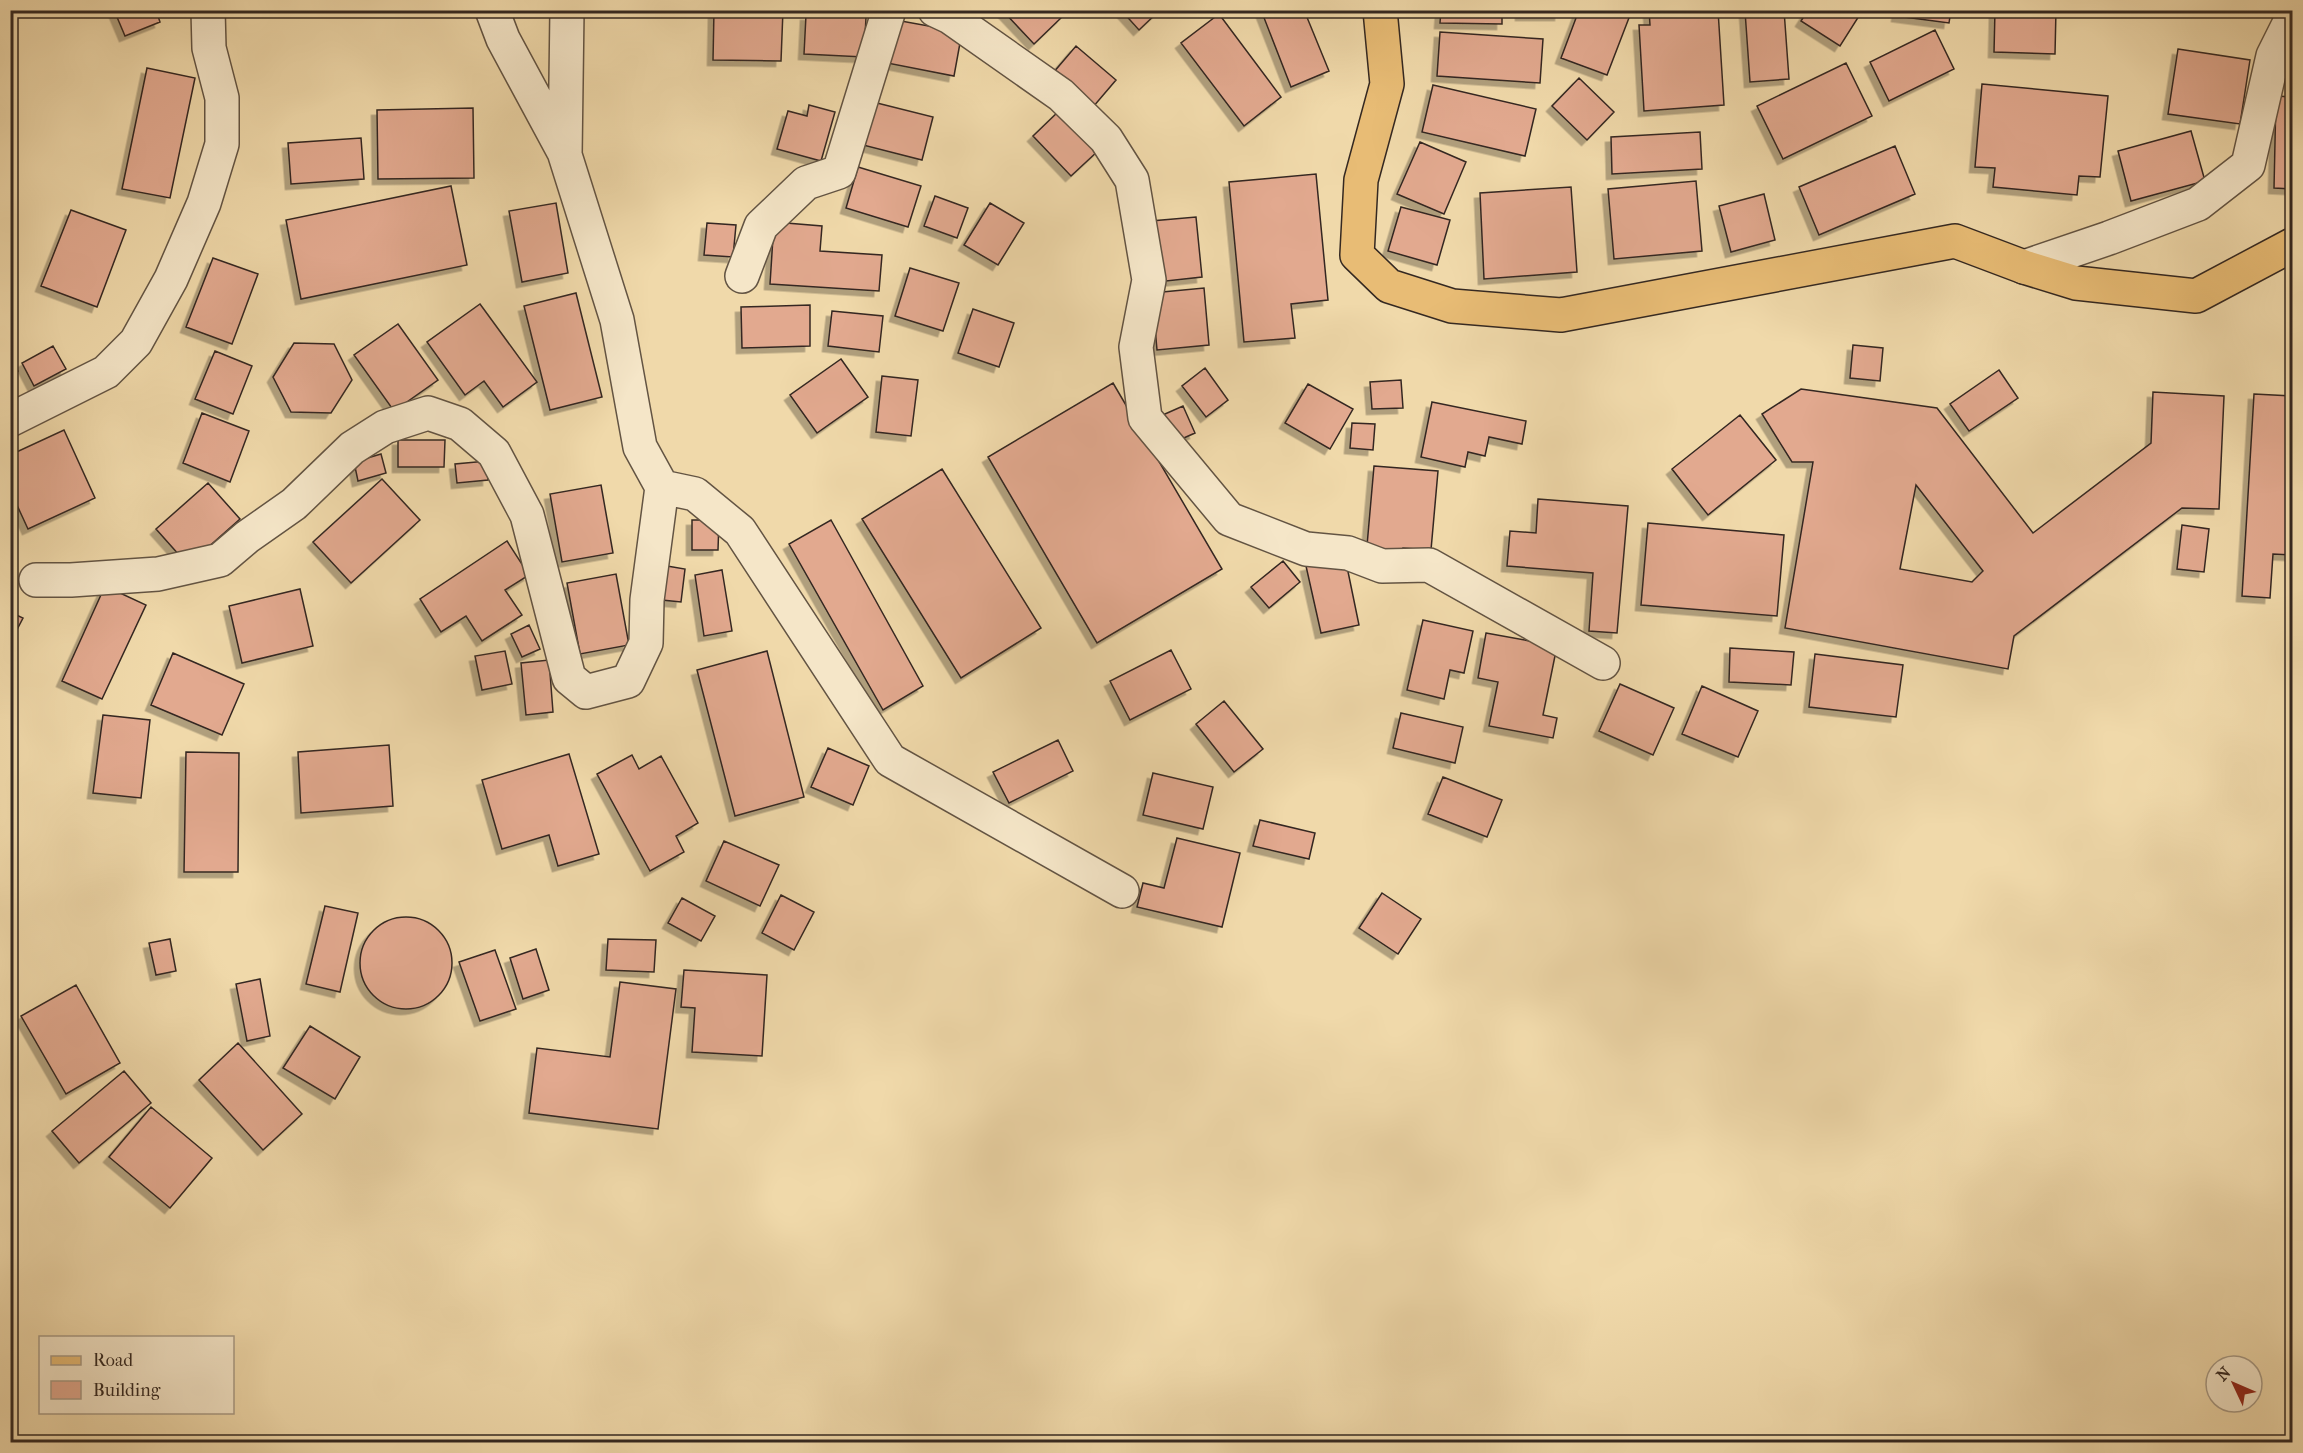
<svg xmlns="http://www.w3.org/2000/svg" width="2303" height="1453" viewBox="0 0 2303 1453" font-family="'IM FELL French Canon',serif">
<style>
.building{fill:#e2a98f;stroke:#342821;stroke-width:1.5;fill-rule:evenodd;filter:url(#shadow)}
.lines{fill:none;stroke-linecap:round;stroke-linejoin:round}
.street-casing{stroke:#635443;stroke-width:36}
.primary-casing{stroke:#342821;stroke-width:36}
.street{stroke:#f5e6c8;stroke-width:33}
.primary{stroke:#e8bc75;stroke-width:33}
</style>
<defs>
<filter id="shadow"><feDropShadow dx="-5.5" dy="5.5" stdDeviation="0" flood-color="#0004"/></filter>
</defs>
<rect width="100%" height="100%" fill="#f0d9aa"/>
<filter id="stains"><feTurbulence type="fractalNoise" baseFrequency=".00333" numOctaves="4"/><feColorMatrix values="0 0 0 0 .2 0 0 0 0 .09 0 0 0 0 .02 0 0 0 .5 -.17"/></filter>
<radialGradient id="worn" r=".72"><stop offset=".6" stop-color="#630" stop-opacity="0"/><stop offset="1" stop-color="#630" stop-opacity=".3"/></radialGradient>
<!-- building -->
<path class="building" d="M114 10H156L160 22 125 36Z
M714 10H783L781 61 713 60Z
M1002 10H1056L1062 17 1034 44Z
M1121 10H1160L1139 30Z
M1261 10H1304L1329 71 1291 87Z
M1441 10H1502V24L1440 23Z
M1521 10H1560V15H1521Z
M1579 10H1632L1607 75 1561 58Z
M1649 10H1718L1724 105 1644 111 1639 25H1650Z
M1784 10 1789 79 1750 82 1745 11Z
M1808 10H1850L1859 16 1840 46 1801 21Z
M1898 10H1951L1949 23 1897 16Z
M1995 10H2056L2055 54 1994 52Z
M1219 14 1281 97 1244 126 1181 43Z
M806 15 866 17 864 57 804 54Z
M890 19 962 32 954 76 882 62Z
M1935 30 1954 69 1889 101 1870 62Z
M1440 32 1543 39 1540 83 1437 76Z
M1076 46 1116 80 1093 107 1053 73Z
M2178 49 2250 60 2240 124 2168 114Z
M1846 63 1872 116 1783 159 1757 106Z
M147 68 195 78 170 198 122 189Z
M1579 78 1614 112 1587 140 1552 106Z
M1982 84 2108 96 2100 177 2079 176 2077 195 1993 187 1995 168 1975 167Z
M1433 85 1536 109 1525 156 1422 132Z
M2276 96 2292 97V189L2274 188Z
M873 102 933 117 922 160 863 145Z
M809 105 835 112 821 161 777 149 788 111 807 116Z
M473 108 474 178 378 179 377 110Z
M1060 110 1099 150 1071 176 1033 136Z
M2191 131 2205 181 2131 201 2118 151Z
M1700 132 1702 169 1612 174 1611 137Z
M361 138 364 179 291 184 288 143Z
M1420 142 1466 162 1444 214 1397 194Z
M1895 146 1915 194 1819 235 1799 187Z
M858 167 921 186 908 227 846 208Z
M1316 174 1328 300 1291 304 1295 338 1244 342 1229 182Z
M1696 181 1702 251 1614 259 1608 189Z
M451 186 467 265 301 299 286 220Z
M1571 187 1577 272 1484 279 1480 193Z
M1764 194 1775 240 1731 252 1719 206Z
M935 196 968 208 957 238 924 226Z
M556 203 568 273 522 282 509 211Z
M990 203 1024 223 998 265 964 245Z
M1401 207 1450 220 1437 265 1388 251Z
M71 210 126 230 97 307 41 286Z
M1196 217 1202 277 1157 282 1151 221Z
M774 222 822 226 820 251 882 255 879 291 770 284Z
M707 223 736 225 733 257 704 255Z
M213 258 258 274 232 344 186 327Z
M910 268 959 283 943 331 895 316Z
M1204 288 1209 345 1157 350 1152 293Z
M576 293 602 397 550 410 524 306Z
M480 304 537 382 503 407 484 381 465 395 427 342Z
M810 305V346L742 348 741 307Z
M973 309 1014 323 999 367 958 353Z
M832 311 883 316 879 352 828 346Z
M398 324 438 380 394 411 354 355Z
M294 343 334 344 352 380 331 413 291 412 273 377Z
M1853 345 1883 348 1880 381 1850 378Z
M53 346 66 369 34 386 22 363Z
M215 351 252 366 233 414 195 399Z
M10 354 18 371 10 374Z
M841 359 868 397 817 433 790 395Z
M1205 368 1228 400 1206 417 1182 386Z
M1999 370 2018 398 1969 431 1950 404Z
M882 376 918 380 911 436 876 432Z
M1401 380 1403 408 1372 409 1370 382Z
M1113 383 1222 569 1097 643 988 457Z
M1308 384 1353 409 1330 449 1285 423Z
M1801 389 1937 408 2033 533 2151 443 2153 392 2224 396 2219 509 2182 508 2014 636 2008 669 1785 628 1813 462H1792L1762 414ZM1916 485 1983 571 1972 582 1900 569Z
M2254 394 2292 396V555L2273 554 2270 598 2242 596Z
M1432 402 1526 421 1522 444 1489 437 1485 456 1468 452 1465 467 1421 457Z
M1183 406 1195 433 1168 445 1156 418Z
M202 413 249 431 230 482 183 463Z
M1740 415 1776 460 1708 515 1672 469Z
M1352 423 1375 424 1373 450 1350 448Z
M64 430 95 498 28 529 10 490V455Z
M398 440H445L444 467H398Z
M381 454 386 473 358 481 354 462Z
M487 461 488 480 457 483 455 464Z
M1374 466 1438 471 1431 550 1403 548 1402 560 1366 557Z
M942 469 1041 628 961 678 862 519Z
M382 479 420 520 351 583 313 542Z
M208 483 240 519 188 565 156 529Z
M601 485 613 553 562 562 550 494Z
M1538 499 1628 506 1617 633 1589 631 1593 573 1507 566 1510 531 1536 533Z
M692 520H719L718 550H692Z
M831 520 923 686 883 710 789 544Z
M1648 523 1784 535 1777 616 1641 605Z
M2182 525 2209 529 2204 572 2177 569Z
M507 541 529 575 505 590 522 615 482 641 466 616 441 632 420 599Z
M1345 557 1359 625 1321 633 1306 566Z
M1283 561 1300 582 1269 608 1251 587Z
M667 566 685 569 681 602 662 600Z
M722 570 732 631 704 636 695 575Z
M616 574 629 645 580 654 567 583Z
M105 586 146 605 102 699 62 681Z
M300 589 313 646 242 663 229 606Z
M10 612 23 618 10 643Z
M1423 620 1473 631 1464 673 1450 670 1444 699 1407 690Z
M529 625 540 649 522 657 511 634Z
M1486 633 1557 646 1543 715 1557 718 1553 738 1489 726 1498 682 1478 678Z
M1730 648 1794 652 1791 685 1729 682Z
M1171 650 1191 689 1130 720 1110 681Z
M505 651 512 684 482 690 475 656Z
M767 651 804 797 735 816 697 670Z
M173 653 244 684 222 735 151 705Z
M1815 654 1903 665 1896 717 1809 707Z
M549 660 553 712 526 715 521 663Z
M1620 684 1674 708 1653 755 1599 731Z
M1702 686 1758 711 1738 757 1682 734Z
M1224 701 1263 749 1234 772 1196 724Z
M1401 713 1463 727 1455 763 1393 748Z
M103 715 150 720 141 798 93 793Z
M1058 740 1073 771 1009 803 993 772Z
M389 745 393 806 301 813 298 752Z
M828 748 869 766 853 805 811 787Z
M186 752 239 753 238 872H184Z
M569 754 599 854 558 866 549 835 502 849 482 780Z
M632 755 639 769 661 756 698 823 676 836 684 852 650 871 597 774Z
M1153 773 1213 787 1203 829 1143 815Z
M1443 777 1502 800 1487 837 1428 814Z
M1260 820 1315 833 1309 859 1253 846Z
M1177 838 1240 853 1222 927 1137 907 1143 883 1164 888Z
M724 841 779 865 760 906 706 881Z
M1382 893 1421 919 1398 954 1359 928Z
M781 895 814 912 794 950 762 933Z
M682 898 715 916 701 941 668 923Z
M325 906 358 913 340 992 306 984Z
M360 963a46 46 0 1 1 92 0a46 46 0 1 1-92 0Z
M170 939 176 971 156 975 149 943Z
M608 939 656 940 654 972 606 970Z
M536 949 549 990 523 999 510 958Z
M495 950 516 1009 480 1021 459 962Z
M684 970 767 975 762 1056 692 1052 695 1008 681 1007Z
M260 979 270 1036 247 1041 236 984Z
M620 982 676 989 658 1129 529 1113 537 1048 610 1057Z
M76 985 120 1063 66 1094 21 1016Z
M310 1026 360 1057 335 1099 283 1068Z
M238 1043 302 1114 263 1150 199 1080Z
M124 1071 151 1103 79 1163 52 1131Z
M151 1107 212 1158 170 1208 109 1157Z"/>
<g class="lines">
<defs>
<path id="street" d="M492 10 503 39 565 154
M567 10 565 155 617 320 640 447 662 487 695 494 740 531 890 760 1122 891
M935 10 950 17 1061 95 1106 139 1132 180 1149 280 1136 347 1145 418 1229 519 1306 549 1348 553 1382 566 1429 565 1603 663
M2024 267 2109 238 2198 204 2248 165 2273 56 2292 18
M742 276 761 226 806 183 839 172 889 10
M10 420 106 372 136 342 171 279 204 203 222 144V98L209 48 208 10
M36 580H71L158 574 220 560 247 537 294 504 352 448 385 427 428 413 460 424 494 453 527 515 569 678 586 692 628 681 646 643 647 600 662 487"/>
<path id="primary" d="M1380 10 1387 84 1361 180 1357 255 1389 286 1452 306 1561 315 1955 241 2024 267 2076 283 2196 296 2292 245"/>
</defs>
<!-- street casing -->
<use href="#street" class="street-casing"/>
<!-- primary casing -->
<use href="#primary" class="primary-casing"/>
<!-- street -->
<use href="#street" class="street"/>
<!-- primary -->
<use href="#primary" class="primary"/>
</g>
<!-- margin -->
<rect width="2303" height="1453" fill="none" stroke="#f0d9aa" stroke-width="36"/>
<rect x="12" y="12" width="2279" height="1429" fill="none" stroke="#342821" stroke-width="3"/>
<rect x="18" y="18" width="2267" height="1417" fill="none" stroke="#342821" stroke-width="1.5"/>
<!-- legend -->
<rect x="39" y="1336" width="195" height="78" fill="#f5e6c8" stroke="#a89a85" stroke-width="1.5"/>
<rect x="51" y="1356" width="30" height="9" fill="#e8bc75" stroke="#a89a85" stroke-width="1.5"/>
<text x="93" y="1366" font-size="18" fill="#342821">Road</text>
<rect x="51" y="1381" width="30" height="18" fill="#e2a98f" stroke="#a89a85" stroke-width="1.5"/>
<text x="93" y="1396" font-size="18" fill="#342821">Building</text>
<!-- north arrow -->
<g transform="translate(2234 1384) rotate(314)"><circle r="28" fill="#f5e6c8" stroke="#a89a85" stroke-width="1.5"/>
<path d="M0-4.5L10 22L0 15L-10 22Z" fill="#8f2418"/>
<text y="-9" font-size="16" font-weight="bold" text-anchor="middle" fill="#342821">N</text>
</g>
<rect width="100%" height="100%" filter="url(#stains)"/>
<rect width="100%" height="100%" fill="url(#worn)"/>
</svg>
